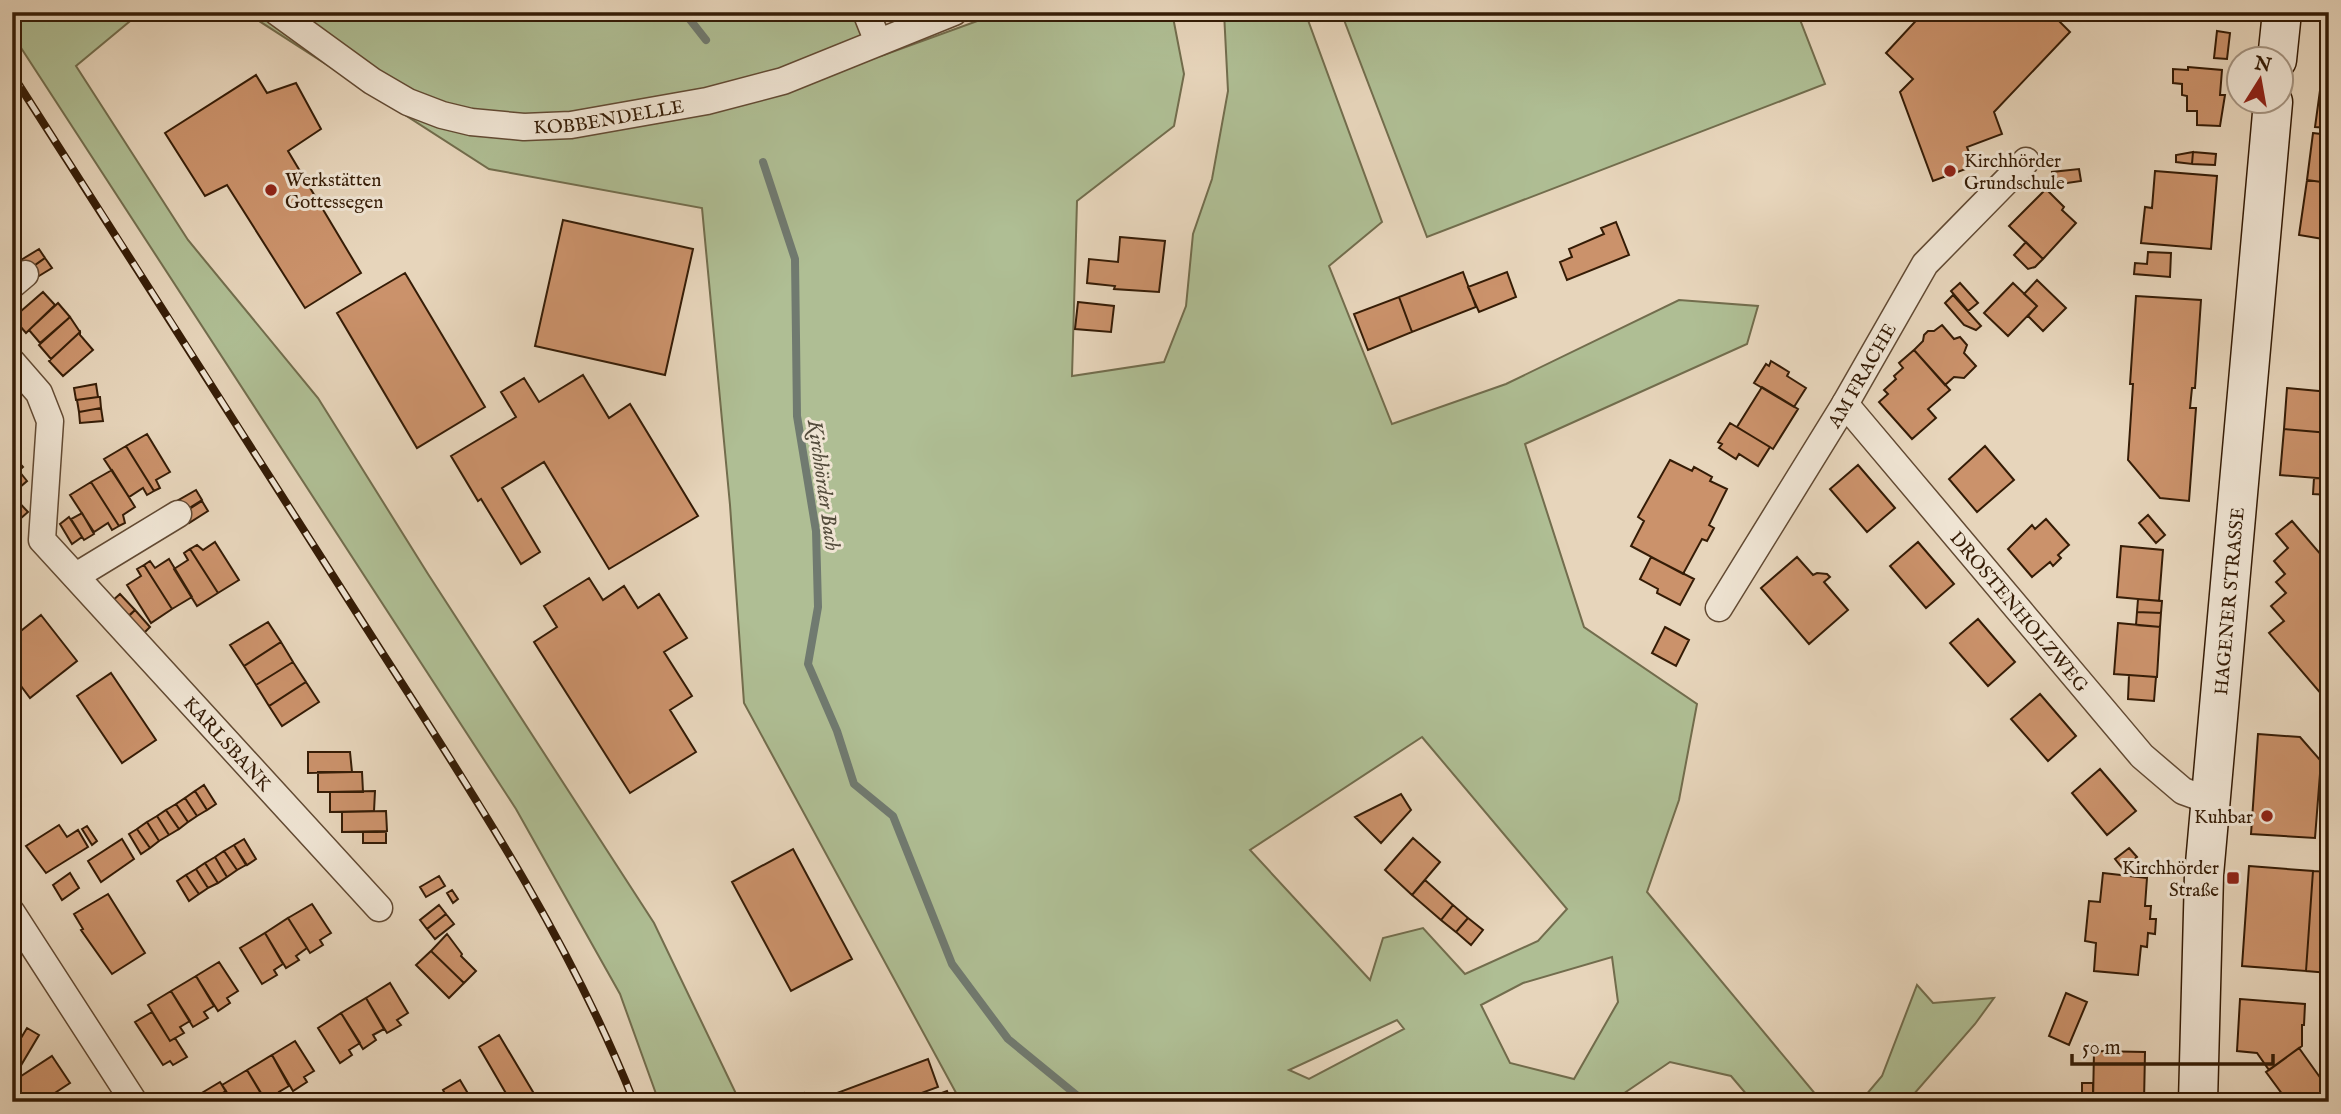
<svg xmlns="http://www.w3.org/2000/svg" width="2341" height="1114" viewBox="0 0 2341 1114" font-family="'IM FELL English',serif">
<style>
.green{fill:#afbe94;stroke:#726d4d;stroke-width:2;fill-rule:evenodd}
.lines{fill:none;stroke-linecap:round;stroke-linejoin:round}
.stream{stroke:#707a70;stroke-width:8}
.building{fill:#cb926b;stroke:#351c06;stroke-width:2}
.street-casing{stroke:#624a33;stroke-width:29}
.secondary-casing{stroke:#351c06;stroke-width:41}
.street{stroke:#efe4d3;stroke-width:26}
.secondary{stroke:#efe4d3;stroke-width:38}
.rail-casing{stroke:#351c06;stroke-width:8}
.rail{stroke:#efe4d3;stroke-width:5;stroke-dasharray:16;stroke-linecap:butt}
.poi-dot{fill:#8f2418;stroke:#efe4d3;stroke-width:2.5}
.labels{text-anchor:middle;stroke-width:6;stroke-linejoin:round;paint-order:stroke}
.street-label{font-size:19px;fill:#351c06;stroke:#efe4d3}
.poi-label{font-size:19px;fill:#351c06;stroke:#efe4d3;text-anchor:start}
.water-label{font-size:21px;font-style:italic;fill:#534b3b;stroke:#efe4d3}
</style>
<rect width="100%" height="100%" fill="#e7d5bb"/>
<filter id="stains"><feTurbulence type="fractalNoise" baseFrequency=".00286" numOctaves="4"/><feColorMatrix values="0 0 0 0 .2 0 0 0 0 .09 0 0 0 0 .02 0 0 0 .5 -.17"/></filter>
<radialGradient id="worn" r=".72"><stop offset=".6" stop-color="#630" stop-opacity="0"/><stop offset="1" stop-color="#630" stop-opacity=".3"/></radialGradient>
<!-- green -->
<path class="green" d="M12 12H141L76 66 188 240 318 398 428 574 654 923 740 1102H659L620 994 516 809 12 34Z
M245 12H860L881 56 1002 12H1172L1184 74 1174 126 1077 201 1072 376 1164 362 1186 306 1193 234 1212 179 1228 91 1224 12H1305L1382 222 1329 266 1392 424 1506 384 1679 300 1758 306 1747 344 1525 444 1584 627 1697 704 1679 800 1647 892 1822 1102H1753L1731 1076 1670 1062 1611 1102H961L744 703 730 505 702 208 489 169ZM1422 737 1567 909 1538 941 1465 974 1423 928 1383 938 1370 980 1250 850ZM1612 957 1618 1002 1574 1079 1510 1063 1481 1005 1523 983ZM1397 1020 1404 1029 1309 1079 1289 1070Z
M1341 12H1797L1825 84 1427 237Z
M1917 985 1933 1003 1994 998 1975 1024 1907 1102H1860L1882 1076Z"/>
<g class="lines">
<!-- stream -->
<path class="stream" d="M684 12 706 40
M763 162 795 259 797 416 816 531 818 607 808 664 837 731 854 784 893 816 952 964 1008 1039 1085 1102"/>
</g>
<!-- building -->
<path class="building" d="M1924 12H1968L1976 15 1978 12H2050L2070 32 1994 112 2002 134 1967 147 1974 166 1933 181 1900 92 1913 79 1886 53Z
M2217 31 2230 33 2227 59 2214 58Z
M2323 63 2329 64V84L2321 83Z
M2188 67 2222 70 2220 95H2225L2220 126 2197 125V111H2187V96L2182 95V84L2173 83V69L2188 70Z
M256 75 267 93 296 83 321 129 288 151 361 273 305 308 227 185 205 196 165 133Z
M2321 83 2329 84V128L2315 127Z
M2313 133 2329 135V183L2307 180Z
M2193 152 2216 154 2215 165 2192 164Z
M2193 152 2192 164 2176 162V155Z
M2079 169 2081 181 2053 185 2052 172Z
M2155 171 2217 176 2211 249 2141 243 2145 207 2152 208Z
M2307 180 2329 183V240L2299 235Z
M2046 189 2064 207 2062 210 2076 223 2043 259 2009 226Z
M563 220 693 249 665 375 535 346Z
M1616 222 1629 255 1567 280 1560 262 1572 257 1569 249 1604 234 1601 228Z
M1120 237 1165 241 1159 292 1114 289 1115 286 1087 283 1089 259 1118 262Z
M2026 242 2043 259 2035 267 2028 269 2014 255Z
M39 249 45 258 28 270 21 260Z
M2148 252 2171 253 2170 277 2134 274 2135 263 2147 264Z
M45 258 52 268 34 279 28 270Z
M1463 272 1476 307 1412 332 1399 297Z
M1507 272 1516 297 1479 312 1468 287Z
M405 273 485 407 417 448 337 313Z
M2037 280 2066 308 2043 331 2028 316 2037 306 2024 294Z
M1960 283 1978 303 1968 311 1951 291Z
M2013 283 2037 306 2008 336 1984 313Z
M43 292 55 305 26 333 13 318Z
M1953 295 1981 326 1976 330 1964 325 1945 303Z
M2136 296 2201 300 2195 388H2192L2190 408H2196L2189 501 2160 498 2128 460 2133 384H2130Z
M1399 297 1412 332 1368 350 1354 314Z
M1078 302 1114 306 1111 332 1075 329Z
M58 303 70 317 40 343 29 330Z
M70 317 80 332 51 359 39 345Z
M1942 325 1954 339 1960 337 1967 345 1964 353 1976 366 1964 378 1954 377 1945 385 1914 350 1923 341 1924 335 1928 331H1934Z
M80 332V335L93 350 63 376 49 361Z
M1914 350 1950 390 1928 409 1936 418 1912 439 1879 402 1888 394 1884 390 1896 379 1894 376 1903 368 1899 363Z
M1771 361 1789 372 1787 376 1806 388 1794 407 1754 383 1766 364 1769 366Z
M583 375 609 418 630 404 698 516 609 569 544 462 502 488 540 552 521 564 481 499 478 501 451 456 516 417 501 392 524 378 539 402Z
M96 384 98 397 76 400 74 388Z
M1762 387 1798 409 1773 449 1737 427Z
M2287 388 2329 392V433L2284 429Z
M98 397H100L101 408 79 412 77 400Z
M101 408 103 421 80 423 79 412Z
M1730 423 1770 447 1758 466 1739 454 1736 459 1719 448 1722 444 1718 442Z
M2284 429 2329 433V479L2280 475Z
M147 434 170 472 156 480 160 488 154 491 126 446Z
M126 446 154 491 147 495 143 488 129 497 104 459Z
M1985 446 2014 480 1977 512 1949 479Z
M12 455 23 467 12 477Z
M1670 460 1692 471 1694 467 1712 477 1710 481 1727 489 1709 525 1714 528 1707 541 1702 539 1683 574 1631 546 1644 521 1638 517Z
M1858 465 1895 508 1867 532 1830 489Z
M112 470 135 507 123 515 125 523 119 526 91 482Z
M19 471 27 481 12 494V477Z
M2314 478 2329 479V495L2313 494Z
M91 482 119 526 112 530 108 523 94 532 70 495Z
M196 490 202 500 183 512 177 501Z
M12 495 28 512 12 526Z
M202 501 208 511 189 523 183 513Z
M82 513 94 534 84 540 71 519Z
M2148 515 2165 535 2156 543 2139 523Z
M69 517 82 537 72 544 60 524Z
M2046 519 2069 545 2058 555 2061 558 2053 566 2050 562 2032 577 2008 549 2032 525 2035 529Z
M2292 521 2329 564V703L2269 633 2284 621 2271 606 2286 593 2276 582 2285 574 2274 561 2288 548 2276 534Z
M215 542 239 580 218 593 190 549 197 545 203 550Z
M1918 542 1954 584 1926 608 1890 566Z
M2121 546 2163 550 2159 601 2117 597Z
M190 549 218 593 197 606 174 569 188 560 184 553Z
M1651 557 1694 579 1680 605 1657 593 1658 589 1640 579Z
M1797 557 1813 575 1817 573 1827 574 1830 577 1824 582 1848 610 1809 644 1761 588Z
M169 559 192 597 172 609 144 565 150 561 155 568Z
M144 565 172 609 151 623 127 585 141 576 137 569Z
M589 578 603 600 624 586 638 608 659 594 687 638 664 652 692 696 670 710 696 752 630 793 534 642 557 627 544 606Z
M120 594 135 610 126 618 111 602Z
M2138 599 2162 601 2161 613 2137 612Z
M135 610 150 627 142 635 127 618Z
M2137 612 2161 613 2160 627 2136 625Z
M41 615 77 661 30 698 12 674V638Z
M1978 619 2015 662 1988 686 1950 643Z
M268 622 281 642 244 666 230 645Z
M2118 623 2160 627 2157 677 2114 674Z
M1665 627 1689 640 1676 666 1652 653Z
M281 642 293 662 256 685 244 666Z
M293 662 306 682 269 706 256 685Z
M111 673 156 740 122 763 77 696Z
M2129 675 2156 677 2154 701 2128 699Z
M306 682 319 702 282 726 269 706Z
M2040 694 2076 736 2048 761 2011 719Z
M2258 734 2300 737 2321 761 2315 838 2251 834Z
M308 752H350L352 772 308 773Z
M2100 769 2136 811 2107 835 2072 793Z
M318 772H362L363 792H318Z
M204 785 216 804 207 810 195 791Z
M195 791 207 810 197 816 185 798Z
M375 791 374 811 330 812V792Z
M1401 794 1411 810 1381 843 1355 817Z
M185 798 197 816 188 822 176 804Z
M176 804 188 822 179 829 166 810Z
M166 810 179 829 169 835 157 816Z
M386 811 387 831 342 832V812Z
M157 816 169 835 159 841 147 822Z
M147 822 159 841 150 848 137 829Z
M59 825 67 837 78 830 88 847 46 873 26 846Z
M87 826 97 841 92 845 82 829Z
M137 829 150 848 141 854 129 834Z
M363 832H386V843H363Z
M1413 838 1440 862 1412 895 1385 870Z
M122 839 134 859 101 882 88 861Z
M244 839 256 859 247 865 234 845Z
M234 845 246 865 237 870 224 851Z
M2129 848 2137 857 2123 869 2115 859Z
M793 849 852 959 791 991 732 882Z
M224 851 237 870 227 877 215 857Z
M215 857 227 877 218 883 205 863Z
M205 863 218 883 208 888 196 869Z
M2249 866 2313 871 2306 971 2242 966Z
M196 869 208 888 199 894 186 875Z
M2313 871 2329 872V973L2306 971Z
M70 873 79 888 62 900 53 885Z
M2103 873 2147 878 2145 906H2151L2150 919H2156L2155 934 2148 933 2147 947 2141 946 2138 975 2094 971 2096 943 2085 941 2089 901 2100 902Z
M186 875 199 894 189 901 177 881Z
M439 876 445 886 426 897 420 887Z
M1425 880 1453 905 1441 920 1412 895Z
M452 890 458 899 453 903 447 893Z
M108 894 145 953 112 974 81 930 83 929 74 914Z
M312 904 331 933 320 940 323 945 310 953 288 918Z
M439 905 446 914 427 929 420 920Z
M1453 905 1468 918 1456 932 1441 920Z
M446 914 454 924 435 939 427 929Z
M288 918 307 948 296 956 299 960 286 968 265 933Z
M1468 918 1483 930 1471 945 1456 932Z
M265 933 283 964 274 970 277 975 262 984 240 948Z
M447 934 462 954 461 956 476 971 464 983 431 951Z
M431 951 464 983 449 998 416 965Z
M219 962 238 991 227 998 230 1003 218 1011 196 976Z
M196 976 214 1006 204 1012 208 1018 193 1027 171 991Z
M390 983 408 1013 397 1020 401 1025 387 1033 366 998Z
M171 991 190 1021 180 1027 184 1033 170 1041 148 1005Z
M2066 993 2087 1002 2069 1045 2049 1036Z
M366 998 384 1029 373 1035 376 1040 363 1049 341 1013Z
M2240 999 2305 1004 2304 1025H2302V1046L2269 1070 2257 1053 2237 1051Z
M152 1012 170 1041 175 1038 187 1057 173 1065 170 1061 163 1065 135 1022Z
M341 1013 360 1043 349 1050 352 1055 340 1063 318 1028Z
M27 1028 39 1035 20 1067 12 1062V1053Z
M499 1035 539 1102H511L479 1047Z
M295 1041 314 1071 304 1077 307 1082 293 1091 272 1055Z
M2299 1048 2329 1090V1102H2288L2266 1072Z
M2094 1051 2145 1052 2144 1102H2093Z
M272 1055 289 1086 279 1092 282 1098 275 1102H266L247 1070Z
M52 1056 70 1083 41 1102H13L12 1082Z
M928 1059 938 1087 905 1099 906 1102H841L837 1093Z
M247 1070 266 1101 264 1102H232L222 1085Z
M460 1080 473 1102H432L445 1094 443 1090Z
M220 1082 226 1091 209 1102H205L200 1094Z
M2082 1083H2093V1102H2082Z
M226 1091 232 1101 209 1102Z
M947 1091 951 1102H917Z
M804 1093 808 1102H779Z"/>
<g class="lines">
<defs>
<g id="street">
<path id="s1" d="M277 12 372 81 408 102 442 115 471 122 524 127 571 125 707 101 783 81 954 12"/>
<path d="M866 12 878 42"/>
<path d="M12 285 25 274"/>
<path id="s2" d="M12 362 39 393 50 421 42 540 379 908"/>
<path id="s3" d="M1845 404 2142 756 2183 791 2211 801"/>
<path d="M76 576 178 514"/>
<path id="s4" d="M1719 608 1845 404 1925 264 2026 161"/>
<path d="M12 913 134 1102"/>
</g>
<g id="secondary">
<path d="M2277 60 2282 12"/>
<path id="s5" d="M2198 1102 2204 875 2273 102"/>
</g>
</defs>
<!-- street casing -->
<use href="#street" class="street-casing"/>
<!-- secondary casing -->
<use href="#secondary" class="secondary-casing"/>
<!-- street -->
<use href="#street" class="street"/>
<!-- secondary -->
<use href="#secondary" class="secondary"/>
<defs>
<path id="rail" d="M12 74C131 259 249 444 367 629 465 782 567 933 634 1102"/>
</defs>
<!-- rail casing -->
<use href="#rail" class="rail-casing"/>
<!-- rail -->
<use href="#rail" class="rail"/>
</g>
<!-- markers -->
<g class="poi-dot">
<circle cx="1950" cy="171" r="7"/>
<circle cx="271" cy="190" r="7"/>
<circle cx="2267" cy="816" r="7"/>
<rect x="2226" y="871" width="14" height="14" rx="3.5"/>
</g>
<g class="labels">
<!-- street labels -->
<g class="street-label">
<text dy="7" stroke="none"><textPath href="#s1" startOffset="364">KOBBENDELLE</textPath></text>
<text dy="7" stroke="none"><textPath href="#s4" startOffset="273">AM FRACHE</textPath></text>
<text dy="7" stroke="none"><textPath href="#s5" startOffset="502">HAGENER STRASSE</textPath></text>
<text dy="7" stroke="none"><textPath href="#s3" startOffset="271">DROSTENHOLZWEG</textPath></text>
<text dy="7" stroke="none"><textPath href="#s2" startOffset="466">KARLSBANK</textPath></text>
</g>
<!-- poi labels -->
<g class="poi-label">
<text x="1964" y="167">Kirchhörder<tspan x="1964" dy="22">Grundschule</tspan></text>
<text x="285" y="186">Werkstätten<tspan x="285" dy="22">Gottessegen</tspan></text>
<text x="2253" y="823" text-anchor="end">Kuhbar</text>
<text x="2219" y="874" text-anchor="end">Kirchhörder<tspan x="2219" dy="22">Straße</tspan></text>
</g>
<!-- water labels -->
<g class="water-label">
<text transform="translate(824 485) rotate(82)" y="7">Kirchhörder Bach</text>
</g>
</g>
<!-- margin -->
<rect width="2341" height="1114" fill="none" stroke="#e7d5bb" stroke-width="42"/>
<rect x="14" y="14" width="2313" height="1086" fill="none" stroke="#351c06" stroke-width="3.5"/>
<rect x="21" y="21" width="2299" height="1072" fill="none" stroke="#351c06" stroke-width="2"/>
<!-- north arrow -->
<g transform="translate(2260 80) rotate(11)"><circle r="33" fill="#efe4d3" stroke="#a59481" stroke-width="2"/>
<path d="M0-5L12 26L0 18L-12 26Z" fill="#8f2418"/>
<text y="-10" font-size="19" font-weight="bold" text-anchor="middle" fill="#351c06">N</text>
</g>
<!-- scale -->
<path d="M2072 1054v10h201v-10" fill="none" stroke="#351c06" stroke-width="3.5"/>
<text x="2082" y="1054" font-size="21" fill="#351c06" stroke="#efe4d3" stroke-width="5" paint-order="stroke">50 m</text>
<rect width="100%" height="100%" filter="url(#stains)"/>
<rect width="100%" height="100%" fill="url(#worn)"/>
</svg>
